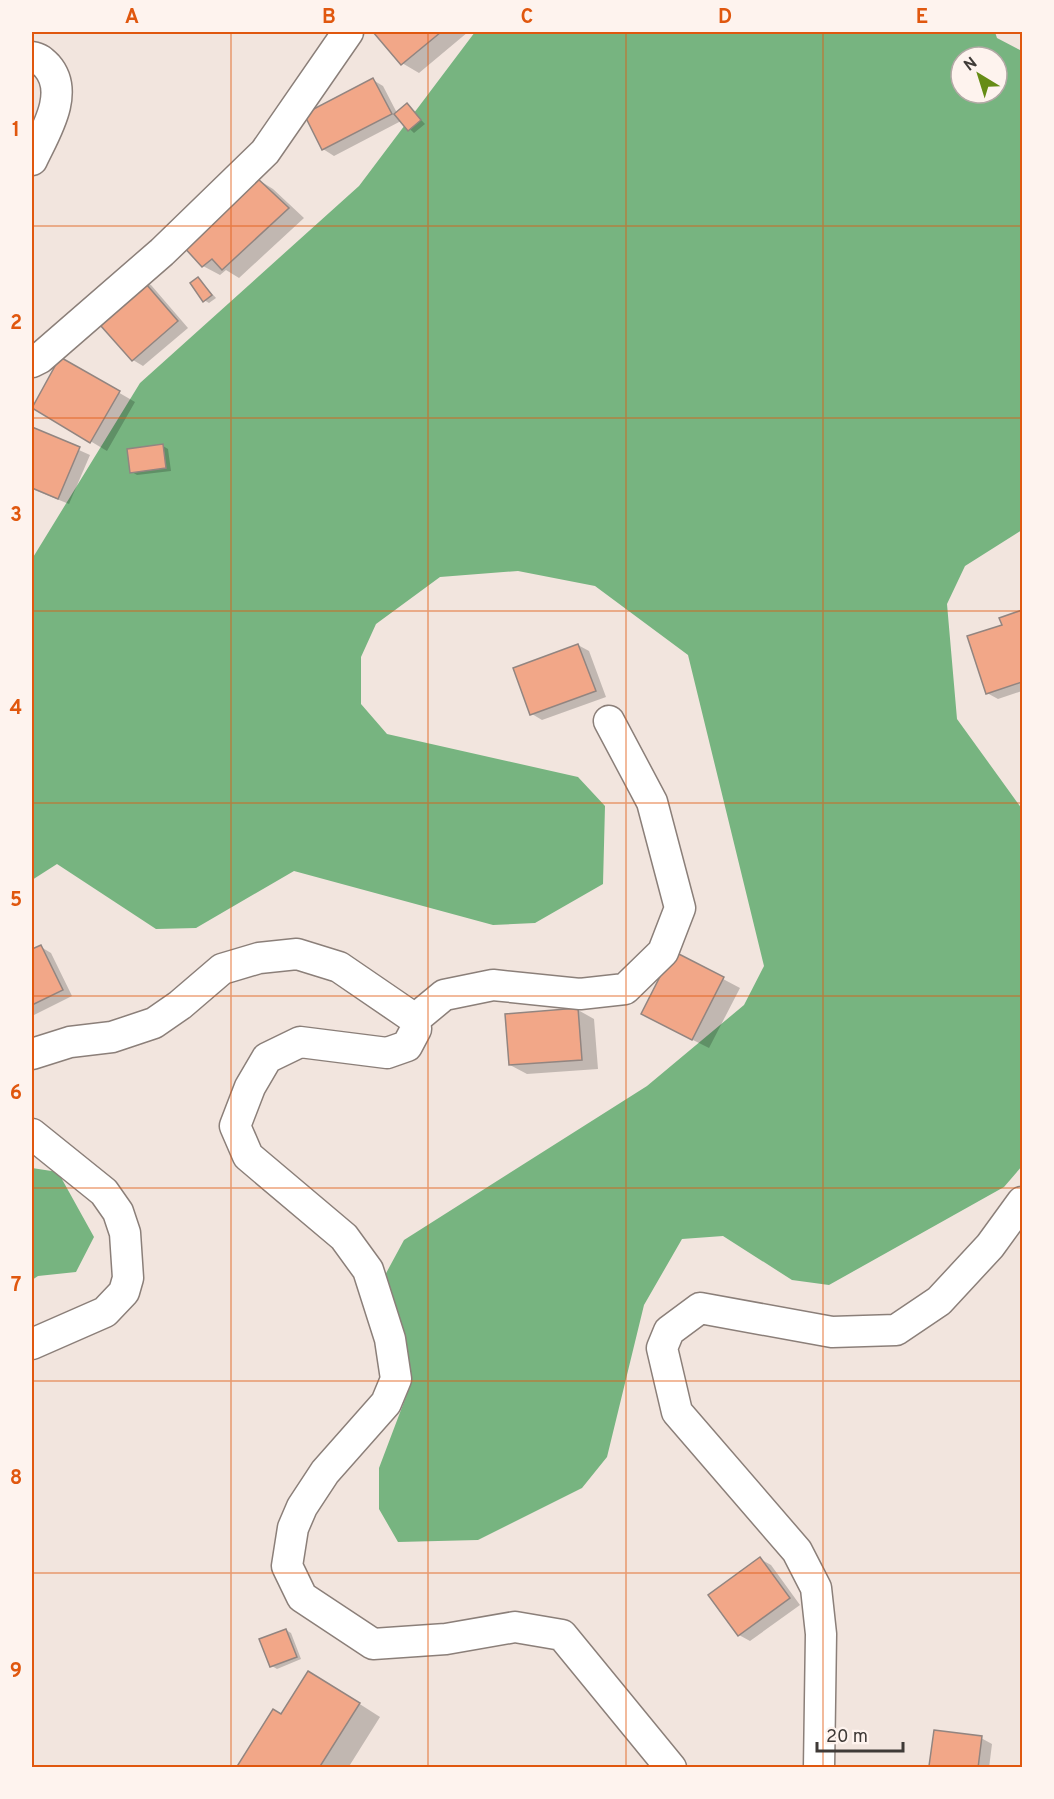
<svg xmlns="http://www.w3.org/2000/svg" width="1054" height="1799" viewBox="0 0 1054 1799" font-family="Overpass,sans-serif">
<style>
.forest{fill:#77b480;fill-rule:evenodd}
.shadow{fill:#0003}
.building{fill:#f2a788;stroke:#928580;stroke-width:1.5}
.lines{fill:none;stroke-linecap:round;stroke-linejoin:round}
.minor-casing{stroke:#8b7f79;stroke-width:33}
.minor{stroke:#fff;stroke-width:30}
.grid{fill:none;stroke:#e0570e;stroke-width:1.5;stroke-opacity:0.55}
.neatline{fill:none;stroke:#e0570e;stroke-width:2}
.grid-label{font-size:20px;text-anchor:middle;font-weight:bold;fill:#e0570e}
</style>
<rect width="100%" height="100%" fill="#f2e5de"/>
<!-- forest -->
<path class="forest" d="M475 32H995L997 38 1022 51V530L965 566 947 604 957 719 1022 809V1166L1004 1187 829 1285 792 1280 723 1236 682 1239 644 1305 607 1457 582 1488 478 1540 398 1542 379 1509V1468L407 1394 384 1277 404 1240 647 1086 744 1005 764 966 688 655 595 586 518 571 440 577 376 624 361 657V704L387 734 578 777 605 806 603 884 535 923 493 925 294 871 196 928 156 929 57 864 32 880V559L140 383 359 186ZM961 57H997V93H961Z
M32 1168 58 1172 94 1237 76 1272 38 1276 32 1280Z"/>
<!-- shadow -->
<path class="shadow" d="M375 32H468L419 73 402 63Z
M373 80 383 86 397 113 407 105 425 124 414 133 401 121 334 156 323 149Z
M257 179 273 189 304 218 239 278 226 270 220 275 203 266 184 245Z
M198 278 216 298 209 303 204 300Z
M140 279 151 285 188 328 143 366 133 360Z
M61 359 135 402 107 451 33 407Z
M32 429 90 455 69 504 32 489Z
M163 446 168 449 171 471 137 475 132 472Z
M1022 612V691L998 699 987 693 1003 626 1001 619Z
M578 645 589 651 606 697 542 720 532 714Z
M41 947 51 953 72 996 34 1015 32 951Z
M674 953 740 988 709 1048 659 1023Z
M578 1010 594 1019 598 1069 527 1074 510 1065Z
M760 1559 771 1565 800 1605 750 1641 739 1635 710 1596Z
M286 1630 291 1633 301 1659 277 1669 272 1666Z
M330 1685 380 1717 348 1768H237L282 1716Z
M981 1738 992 1744 989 1768 931 1766Z"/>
<!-- building -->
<path class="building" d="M373 32H441L401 65Z
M373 78 392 114 322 150 304 114Z
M407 103 421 120 408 131 394 114Z
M256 177 289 208 222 270 212 259 202 267 182 245Z
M140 277 178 321 132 361 93 317Z
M198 277 212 295 203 302 190 283Z
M60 357 120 391 90 443 32 408Z
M32 427 80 447 58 499 32 488Z
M163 444 166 468 130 473 127 449Z
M1022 610V682L986 694 967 636 1002 625 999 618Z
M578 644 596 691 530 715 513 668Z
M41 945 63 990 32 1005V949Z
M673 951 724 977 692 1040 641 1014Z
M578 1008 582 1060 509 1065 505 1014Z
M760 1557 790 1598 738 1636 708 1595Z
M286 1629 297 1657 270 1667 259 1639Z
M308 1671 360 1703 319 1768H236L273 1709 281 1714Z
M934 1730 982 1736 978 1768 929 1766Z"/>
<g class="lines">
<defs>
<path id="minor" d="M32 57C39 58 42 61 47 66 71 93 44 134 32 160
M32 362 40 358 162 252 265 152 348 32
M415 1019 444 995 493 985 580 994 625 989 663 952 680 908 652 802 609 721
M32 1054 70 1042 112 1037 154 1023 180 1005 222 969 259 958 297 954 339 967 415 1019 416 1029 407 1046 387 1053 300 1042 267 1058 250 1087 235 1126 248 1156 344 1237 368 1270 390 1339 396 1379 386 1403 325 1472 302 1507 293 1528 287 1566 302 1597 373 1644 446 1639 515 1627 562 1635 671 1768
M32 1134 104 1192 118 1212 125 1233 128 1278 124 1292 105 1312 32 1344
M819 1768 821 1634 816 1588 797 1551 677 1412 662 1348 669 1331 700 1308 832 1332 896 1330 939 1301 990 1246 1022 1202"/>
</defs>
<!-- minor casing -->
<use href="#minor" class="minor-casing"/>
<!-- minor -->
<use href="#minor" class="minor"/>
</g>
<!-- grid -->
<path class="grid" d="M231 32V1768M428 32V1768M626 32V1768M823 32V1768M32 226H1022M32 418H1022M32 611H1022M32 803H1022M32 996H1022M32 1188H1022M32 1381H1022M32 1573H1022"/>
<!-- border -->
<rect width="1054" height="1799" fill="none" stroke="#fef3ee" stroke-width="66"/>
<!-- north arrow -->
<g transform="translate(979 75) rotate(322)"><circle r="28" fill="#fef3ee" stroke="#b2a9a5" stroke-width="1.5"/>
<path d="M0-4.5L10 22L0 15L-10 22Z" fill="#668c15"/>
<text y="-9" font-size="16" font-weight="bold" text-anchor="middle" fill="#3f3a37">N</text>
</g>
<!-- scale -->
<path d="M817 1742v9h86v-9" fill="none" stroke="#3f3a37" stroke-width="3"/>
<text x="826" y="1742" font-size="18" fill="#3f3a37" stroke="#fef3ee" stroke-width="4.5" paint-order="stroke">20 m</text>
<rect x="33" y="33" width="988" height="1733" class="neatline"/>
<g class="grid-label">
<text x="132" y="23">A</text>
<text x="329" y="23">B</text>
<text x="527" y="23">C</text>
<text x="725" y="23">D</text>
<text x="922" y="23">E</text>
<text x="16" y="136">1</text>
<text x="16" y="329">2</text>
<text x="16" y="521">3</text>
<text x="16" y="714">4</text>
<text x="16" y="906">5</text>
<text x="16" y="1099">6</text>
<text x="16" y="1291">7</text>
<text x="16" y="1484">8</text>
<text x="16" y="1677">9</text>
</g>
</svg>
